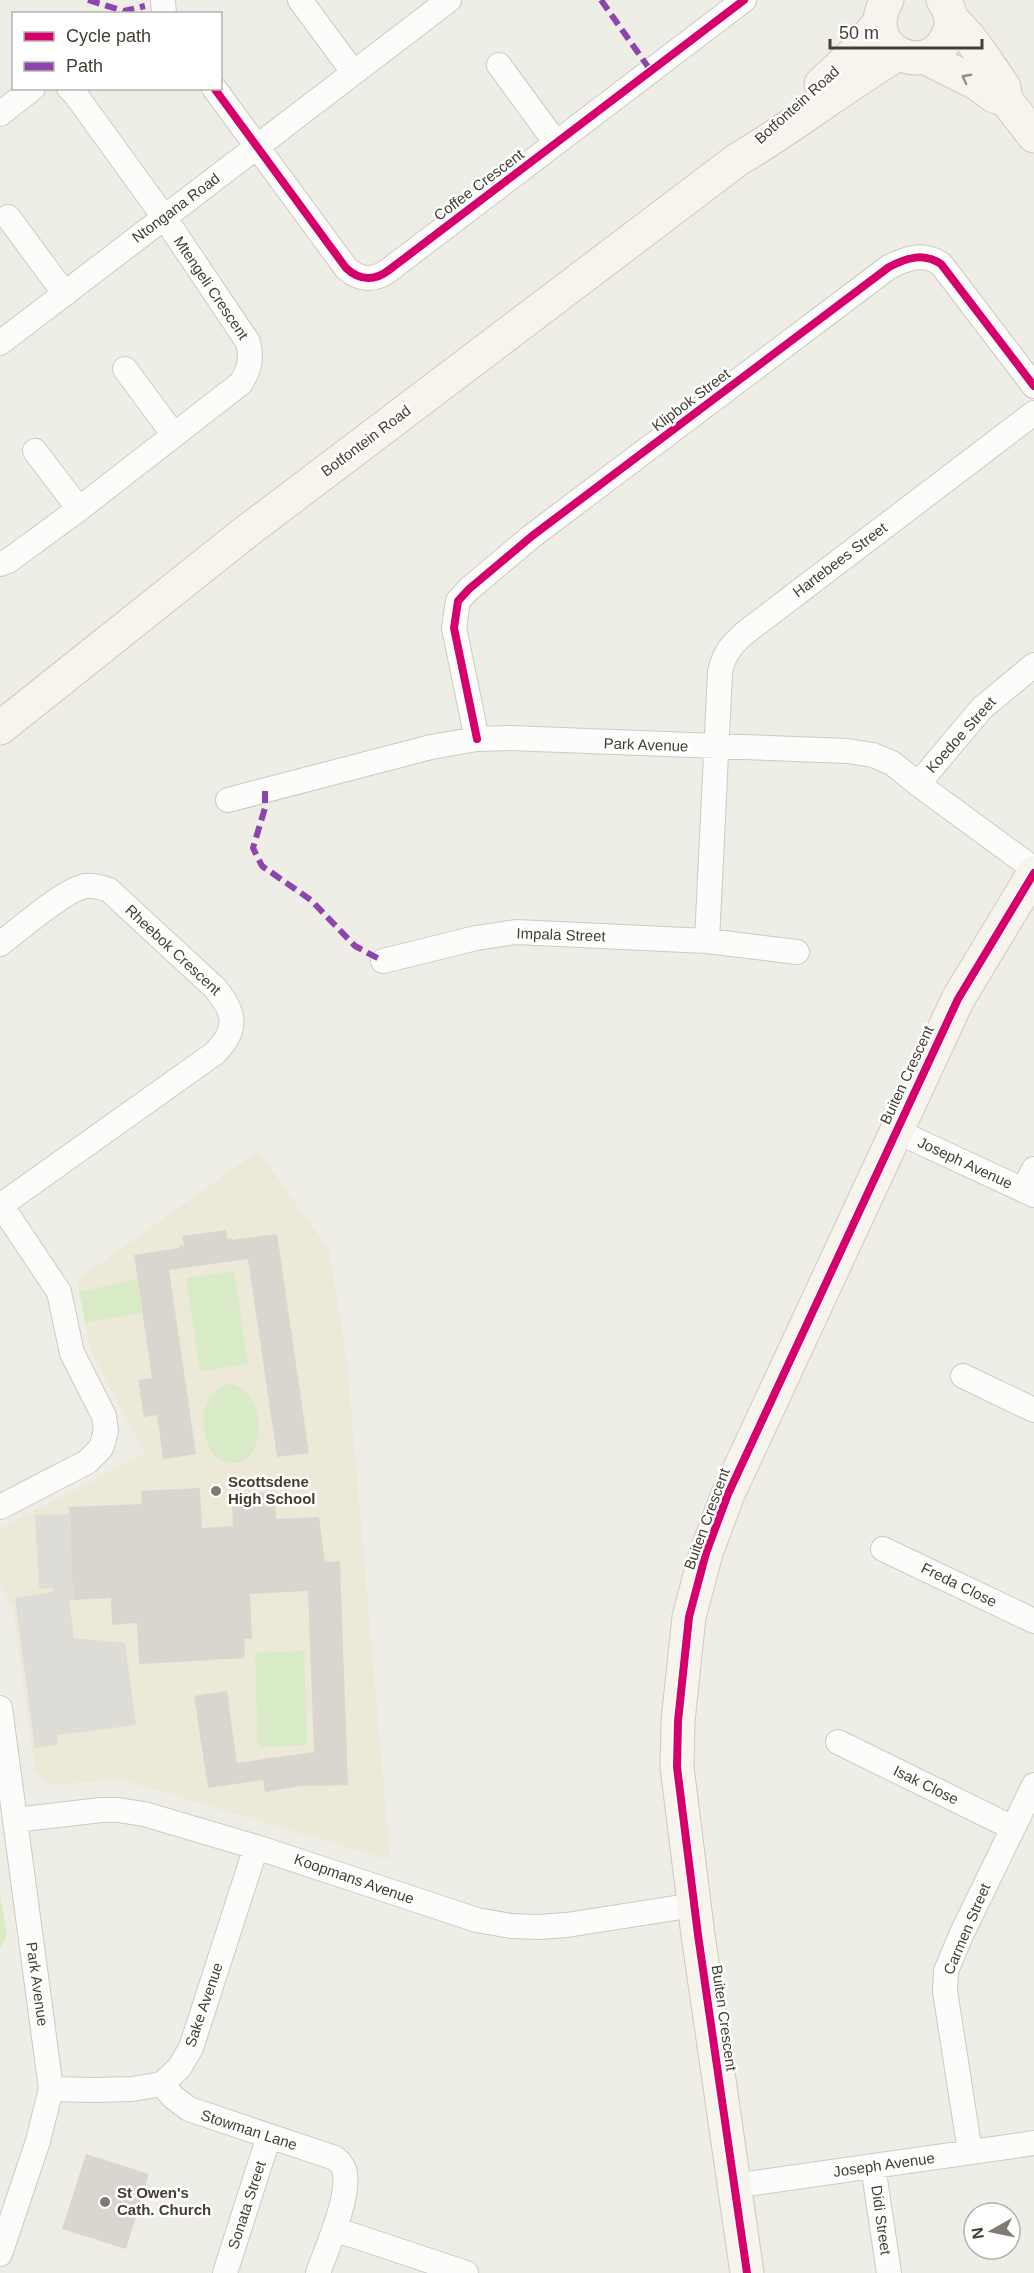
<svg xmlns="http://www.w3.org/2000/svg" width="1034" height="2273" viewBox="0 0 1034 2273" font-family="Arial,sans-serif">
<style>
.education{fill:#ece9d8}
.green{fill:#d9eac6}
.parking{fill:#dddcd6}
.building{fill:#d8d6cf}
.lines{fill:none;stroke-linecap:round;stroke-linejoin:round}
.street-casing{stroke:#cccac4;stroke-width:26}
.secondary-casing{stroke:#cecabd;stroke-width:35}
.street{stroke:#fcfcfb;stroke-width:24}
.secondary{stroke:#f6f4ed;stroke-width:33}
.quiet{stroke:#8e44ad;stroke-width:6;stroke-dasharray:12 6;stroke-linecap:butt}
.cycleway-casing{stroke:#fff;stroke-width:11}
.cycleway{stroke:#d6006c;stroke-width:8}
.oneway{stroke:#949087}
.poi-dot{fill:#807b72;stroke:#fff;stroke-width:2}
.labels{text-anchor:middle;stroke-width:5;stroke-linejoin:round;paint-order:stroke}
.street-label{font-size:15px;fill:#443e33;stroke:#fff}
.poi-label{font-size:15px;font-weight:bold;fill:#443e33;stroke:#fff;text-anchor:start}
</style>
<rect width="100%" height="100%" fill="#eeede6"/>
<!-- education -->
<path class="education" d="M258 1151 329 1250 347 1362 390 1860 120 1779 49 1785 35 1771 13 1610 0 1585V1528L145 1454 91 1352 77 1280Z"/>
<!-- green -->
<path class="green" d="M234 1271 248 1364 200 1371 186 1278Z
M137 1279 142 1313 85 1322 79 1292Z
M231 1384C267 1391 269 1464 231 1463 198 1462 191 1388 231 1384Z
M304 1651 307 1745 258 1747 255 1653Z
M0 1894 7 1936 0 1948Z"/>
<!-- parking -->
<path class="parking" d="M69 1514 73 1600H69L74 1638 125 1643 136 1725 57 1735 58 1745 35 1748 15 1598 53 1592V1588L39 1589 35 1515Z"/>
<!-- building -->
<path class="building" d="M226 1230 227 1239 232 1238V1240L277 1234 309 1453 277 1457 248 1259 169 1270 196 1454 163 1459 157 1415 144 1417 138 1380 152 1378 134 1255 179 1248V1246L184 1245 182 1236Z
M200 1488 202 1528 233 1526 232 1494 275 1492 276 1519 319 1517 325 1562 340 1561 348 1785 301 1786 265 1792 263 1780 208 1788 194 1696 227 1691 237 1763 314 1752 308 1591 250 1594 252 1639H244L245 1658 139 1664 137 1623 112 1625 111 1598 73 1600 69 1507 142 1504 141 1491Z
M86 2154 149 2174 126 2249 62 2229Z"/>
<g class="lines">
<defs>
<path id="street" d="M163 0 164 14
M300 0 353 72
M499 65 556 143
M214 88 346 268C360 281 375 281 389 270L744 0
M0 114 33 88
M8 217 65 294
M0 343 449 0
M125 369 174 435
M35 451 79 509
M0 564 8 561 79 509 241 383C250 368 252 359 248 342L164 217 75 94 69 88
M477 739 454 628 458 601 469 589 532 536 889 267C907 258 923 252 941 264L1034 386
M918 784 982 708 1034 665
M228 800 431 747 477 739 510 738 848 751 873 755 892 763 918 784 1034 869
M707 941 720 672C724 653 732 644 746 632L1034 413
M0 944C19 930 66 888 86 886 95 885 102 888 109 890L215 988C235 1012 239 1029 215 1053L0 1206
M383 961 476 938 516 932 707 941 797 952
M896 1131 1034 1195
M1023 1190 1034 1169
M963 1376 1034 1410
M0 1507 87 1462 101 1448 106 1431 104 1416 72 1353 59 1292 1 1205
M883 1549 1034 1621
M0 1708 51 2089 38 2141 0 2254
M838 1742 1013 1828
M15 1820 101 1810H118L144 1814 256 1847 477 1920 511 1926 538 1927 567 1925 694 1905
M162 2084 173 2097 189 2109 335 2158C340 2162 344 2166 345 2173 349 2199 327 2248 318 2273
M51 2089 95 2090 132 2089 162 2084 179 2068 191 2048 256 1847
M970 2152 945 1991 946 1971 961 1935 1034 1785
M873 2166 889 2273
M734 2186 1034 2143
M334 2229 466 2273
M225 2273 269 2136"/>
<path id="secondary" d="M887 0C858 48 928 83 948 35 954 23 951 11 943 0
M951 18 968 36 980 52 1004 87 1006 100 1034 136
M924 57 978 84 994 96 1006 100
M821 84 853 54 879 23
M0 728 242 535 737 160C793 127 843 87 898 54
M747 2273 698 1935 677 1767 678 1721 689 1617 706 1553 728 1494 958 999 1034 873"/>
</defs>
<!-- street casing -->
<use href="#street" class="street-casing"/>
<!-- secondary casing -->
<use href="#secondary" class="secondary-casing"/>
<!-- street -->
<use href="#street" class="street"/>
<!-- secondary -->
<use href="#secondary" class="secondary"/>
<!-- quiet -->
<path class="quiet" d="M88 0 124 11 145 6
M601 0 651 71
M265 791V808L253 848 262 866 311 900 355 946 383 961"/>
<defs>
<path id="cycleway" d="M214 88 346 268C360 281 375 281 389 270L744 0
M477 739 454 628 458 601 469 589 532 536 889 267C907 258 923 252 941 264L1034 386
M747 2273 698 1935 677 1767 678 1721 689 1617 706 1553 728 1494 958 999 1034 873"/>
</defs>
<!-- cycleway casing -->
<use href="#cycleway" class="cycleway-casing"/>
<!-- cycleway -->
<use href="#cycleway" class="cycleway"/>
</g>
<!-- one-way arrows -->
<defs><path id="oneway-chevron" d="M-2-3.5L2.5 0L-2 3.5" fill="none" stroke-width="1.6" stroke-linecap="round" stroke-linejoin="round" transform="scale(1.5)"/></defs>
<use class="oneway" href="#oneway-chevron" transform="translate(966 78) rotate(-152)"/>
<!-- markers -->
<g class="poi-dot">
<circle cx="216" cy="1491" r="6"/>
<circle cx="105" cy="2202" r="6"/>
</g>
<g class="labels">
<!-- street labels -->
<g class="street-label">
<text transform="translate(797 105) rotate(-42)" y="5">Botfontein Road</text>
<text transform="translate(479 185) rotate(-37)" y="5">Coffee Crescent</text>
<text transform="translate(176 208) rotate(-37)" y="5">Ntongana Road</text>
<text transform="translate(211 288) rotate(56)" y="5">Mtengeli Crescent</text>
<text transform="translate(691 400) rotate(-37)" y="5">Klipbok Street</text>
<text transform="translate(366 441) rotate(-37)" y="5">Botfontein Road</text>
<text transform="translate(840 560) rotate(-37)" y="5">Hartebees Street</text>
<text transform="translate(961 735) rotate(-48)" y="5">Koedoe Street</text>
<text transform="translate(646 745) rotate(2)" y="5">Park Avenue</text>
<text transform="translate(561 935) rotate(2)" y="5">Impala Street</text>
<text transform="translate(173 950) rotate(43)" y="5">Rheebok Crescent</text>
<text transform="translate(907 1075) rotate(-65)" y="5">Buiten Crescent</text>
<text transform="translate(965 1163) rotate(25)" y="5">Joseph Avenue</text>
<text transform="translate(707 1519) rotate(-70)" y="5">Buiten Crescent</text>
<text transform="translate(959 1585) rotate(26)" y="5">Freda Close</text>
<text transform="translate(926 1785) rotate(26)" y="5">Isak Close</text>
<text transform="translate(354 1879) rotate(19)" y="5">Koopmans Avenue</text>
<text transform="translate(967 1929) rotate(-67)" y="5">Carmen Street</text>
<text transform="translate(37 1984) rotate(82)" y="5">Park Avenue</text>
<text transform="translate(204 2005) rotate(-71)" y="5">Sake Avenue</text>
<text transform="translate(724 2018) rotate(82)" y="5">Buiten Crescent</text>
<text transform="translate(249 2130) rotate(18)" y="5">Stowman Lane</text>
<text transform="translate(884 2165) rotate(-8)" y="5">Joseph Avenue</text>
<text transform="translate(247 2205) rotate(-72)" y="5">Sonata Street</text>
<text transform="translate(881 2220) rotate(82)" y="5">Didi Street</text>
</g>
<!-- poi labels -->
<g class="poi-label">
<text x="228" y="1487">Scottsdene<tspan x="228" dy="17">High School</tspan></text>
<text x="117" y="2198">St Owen's<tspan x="117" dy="17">Cath. Church</tspan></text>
</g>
</g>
<!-- legend -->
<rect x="12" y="12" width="210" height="78" fill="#ffffff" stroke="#b4b2ad" stroke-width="1.5"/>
<rect x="24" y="32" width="30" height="9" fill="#d6006c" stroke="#b4b2ad" stroke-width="1.5"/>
<text x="66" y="42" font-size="18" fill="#443e33">Cycle path</text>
<rect x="24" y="62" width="30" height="9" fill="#8e44ad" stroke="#b4b2ad" stroke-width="1.5"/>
<text x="66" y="72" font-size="18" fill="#443e33">Path</text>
<!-- north arrow -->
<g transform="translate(992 2231) rotate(261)"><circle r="28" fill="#ffffff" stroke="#b4b2ad" stroke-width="1.5"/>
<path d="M0-4.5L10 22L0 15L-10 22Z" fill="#807b72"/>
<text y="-9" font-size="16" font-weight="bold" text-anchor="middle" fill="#443e33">N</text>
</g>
<!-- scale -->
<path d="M830 39v9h152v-9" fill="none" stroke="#443e33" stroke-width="3"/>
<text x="839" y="39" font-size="18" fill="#443e33" stroke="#ffffff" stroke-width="4.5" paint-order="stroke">50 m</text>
</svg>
